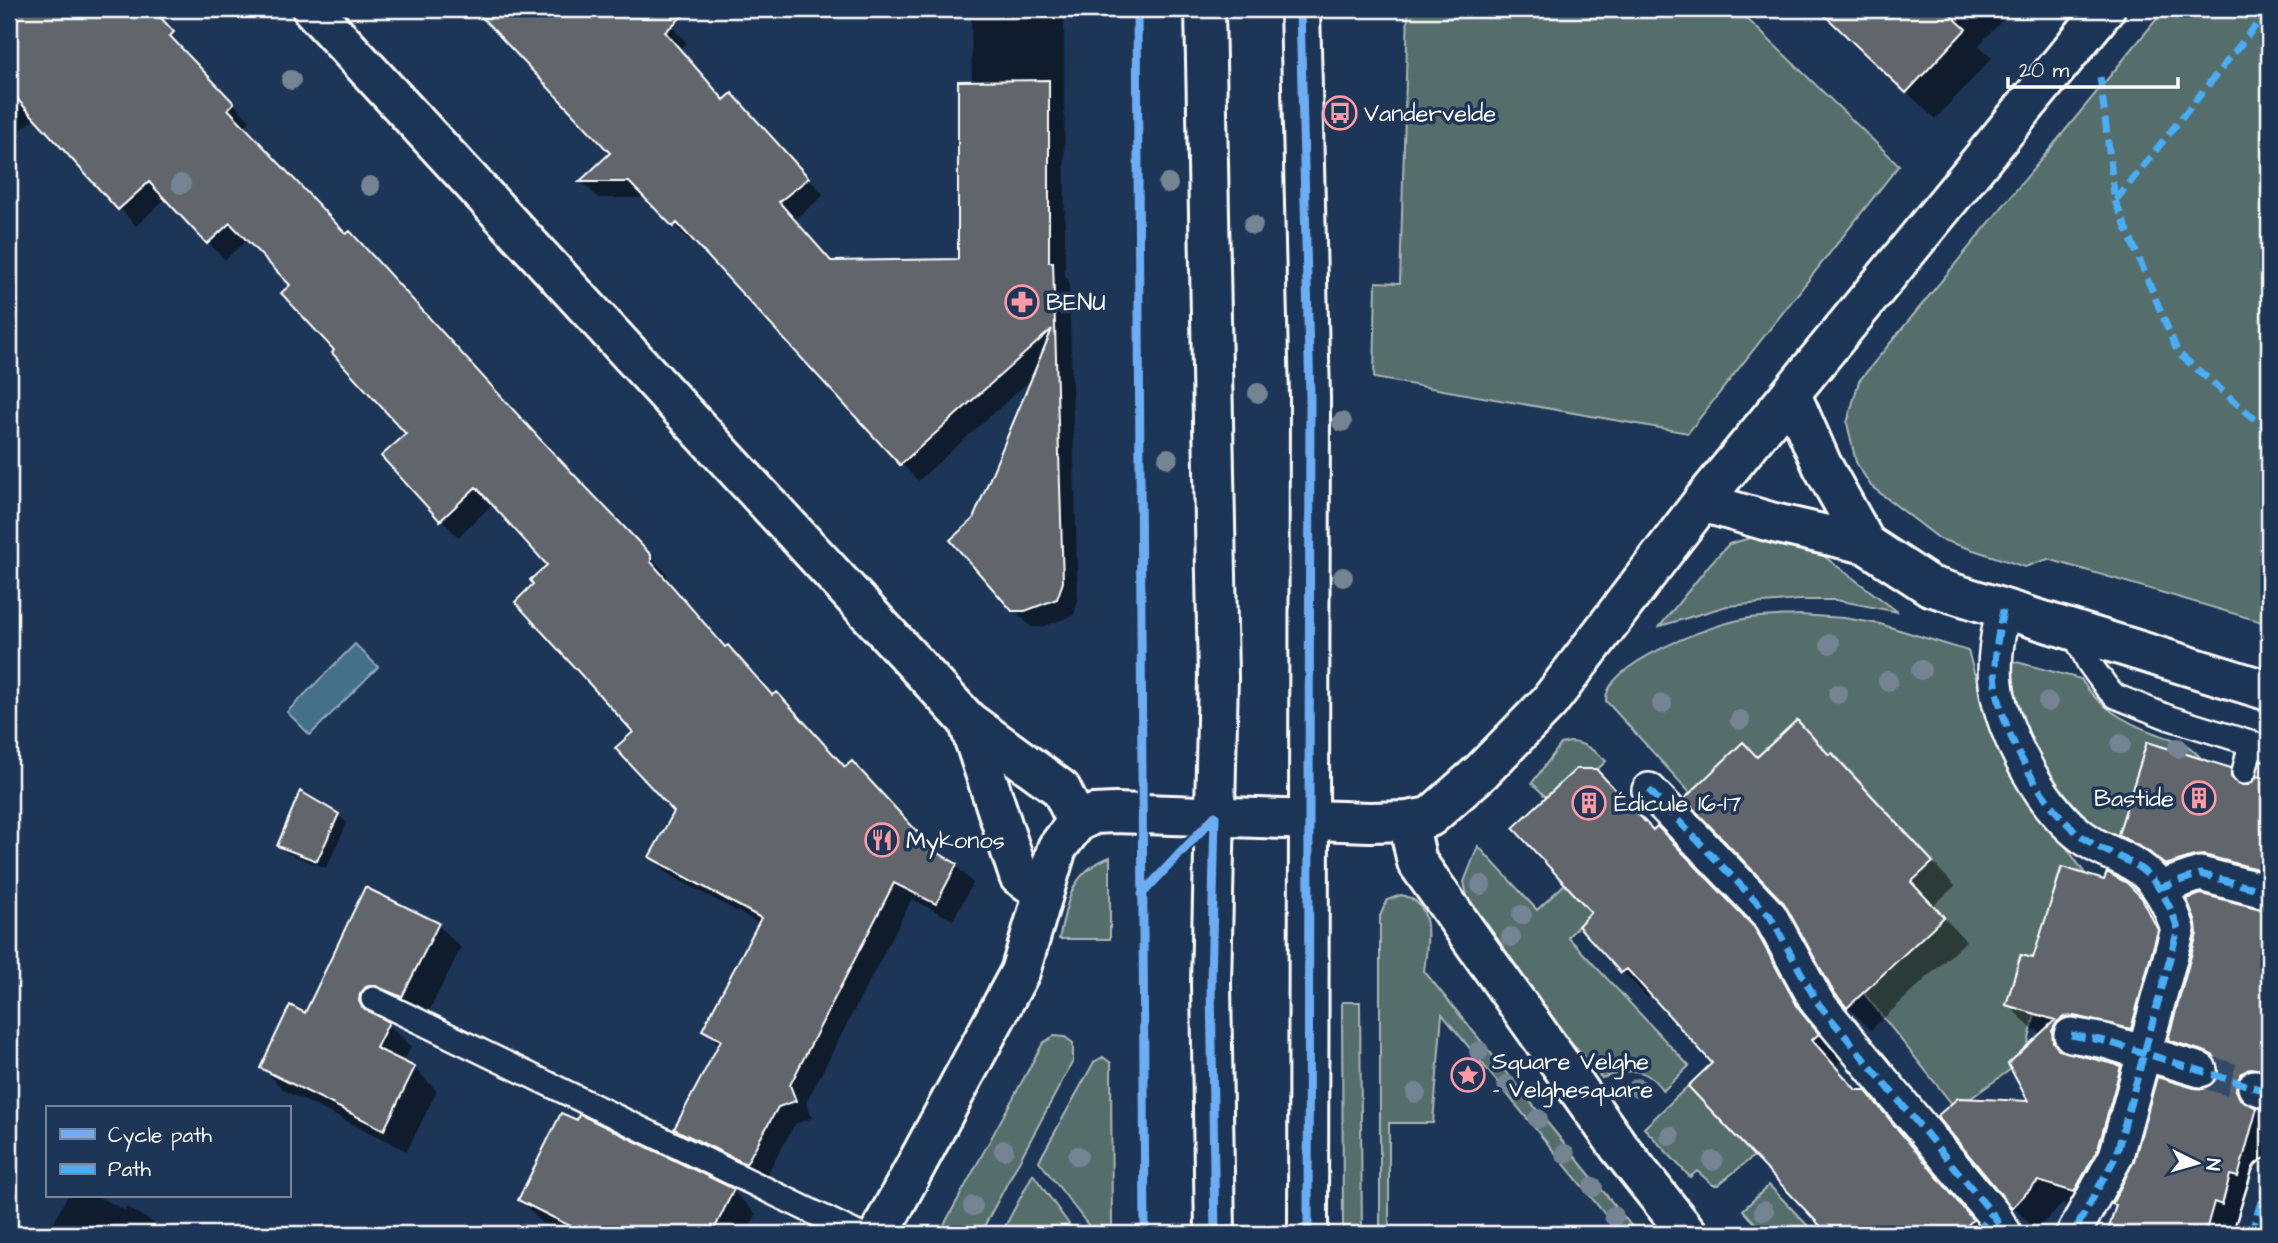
<svg xmlns="http://www.w3.org/2000/svg" width="2278" height="1243" viewBox="0 0 2278 1243" font-family="'Architects Daughter',sans-serif">
<style>
.green{fill:#546e6c;stroke:#aab6b6;stroke-width:2}
.water{fill:#45708a;stroke:#8fa9b9;stroke-width:2}
.shadow{fill:#0007}
.building{fill:#61666c;stroke:#fff;stroke-width:2}
.lines{fill:none;stroke-linecap:round;stroke-linejoin:round}
.pedestrian-tunnel{stroke:#344968;stroke-width:33;stroke-dasharray:33 17;stroke-linecap:butt}
.service-casing{stroke:#fff;stroke-width:28}
.pedestrian-casing{stroke:#fff;stroke-width:38}
.minor-casing{stroke:#fff;stroke-width:44}
.secondary-casing{stroke:#fff;stroke-width:44}
.service{stroke:#1d3557;stroke-width:23}
.pedestrian{stroke:#1d3557;stroke-width:33}
.minor{stroke:#1d3557;stroke-width:38}
.secondary{stroke:#1d3557;stroke-width:38}
.quiet{stroke:#49aef6;stroke-width:7;stroke-dasharray:14 7;stroke-linecap:butt}
.cycleway-casing{stroke:#1d3557;stroke-width:13}
.cycleway{stroke:#6dadf4;stroke-width:9}
.tree{fill:#748493}
.labels{text-anchor:middle;stroke-width:7;stroke-linejoin:round;paint-order:stroke}
.poi-label{font-size:24px;fill:#fff;stroke:#1d3557;text-anchor:start}
</style>
<rect width="100%" height="100%" fill="#1d3557"/>
<filter id="ink" filterUnits="userSpaceOnUse"><feTurbulence type="fractalNoise" baseFrequency=".0143" numOctaves="2"/><feDisplacementMap in="SourceGraphic" scale="14" xChannelSelector="R" yChannelSelector="G"/><feConvolveMatrix kernelMatrix="1 2 1 2 8 2 1 2 1" color-interpolation-filters="sRGB"/></filter>
<g filter="url(#ink)">
<!-- green -->
<path class="green" d="M1408 9H1737L1899 165 1688 433 1374 378 1376 282 1400 283Z
M2165 9H2269V624L2048 559 2025 567 1940 539 1871 486 1856 462 1847 423 1859 381Z
M1754 537 1817 551 1898 612 1836 600H1799L1727 606 1660 626 1710 564 1729 544Z
M1799 615 1844 618 1880 624 1968 651 1989 724 2005 761 2086 875 2061 867 2047 916 2041 961 2020 955 2006 1005 2035 1014 2023 1063 2011 1069 1971 1098H1958L1952 1104 1863 992 1944 917 1911 882 1933 862 1833 753 1829 755 1797 720 1703 807 1606 701C1604 663 1714 624 1744 619 1762 616 1780 616 1799 615Z
M2005 659 2081 679C2095 705 2127 723 2154 733 2176 741 2185 740 2201 758L2147 742 2117 838 2100 832 2067 801 2018 727Z
M1570 742C1584 742 1596 752 1606 761L1597 770 1546 797 1532 783 1561 744Z
M1478 846 1537 910 1565 884 1591 912 1568 937 1689 1066 1663 1091C1645 1065 1630 1069 1602 1078L1507 966 1472 918 1464 882Z
M1110 857V939H1059C1068 901 1070 872 1110 857Z
M1401 895C1437 902 1427 945 1424 971L1638 1234H1621L1442 1014 1433 1123H1389V1234H1380V916L1387 900Z
M1342 1002H1360L1362 1234H1343Z
M1054 1036 1065 1037 1073 1043V1061L980 1234H939L1043 1043Z
M1103 1057 1111 1063 1112 1234H1095L1039 1161 1094 1062Z
M1688 1086 1754 1156 1718 1185H1713L1697 1171 1690 1177 1644 1128Z
M1033 1174 1076 1234H1001Z
M1769 1185 1808 1226 1799 1234H1765L1743 1210Z"/>
<!-- water -->
<path class="water" d="M355 644 378 667 310 735 287 712Z"/>
<!-- shadow -->
<path class="shadow" d="M9 9H146L250 121 244 127 667 574 668 581 726 649 728 647 745 664 773 696 846 769 938 854 956 866 973 883 953 920 912 899 806 1103 812 1118 795 1124 764 1180 693 1146 676 1129 720 1046 704 1029 760 924 668 874 651 857 676 812 636 732 536 584 550 565 493 504 458 537 441 519 408 434 337 350 292 285 248 239 225 260 166 198 136 226 36 117 15 136 9 130Z
M477 9H586L591 15 599 9H656L687 43 680 49 725 102 748 112 824 195 794 220 832 263 960 260 972 82 971 9H1064L1065 276 1069 281 1078 600 1074 615 1042 627H1031L1014 610 975 520 1035 376 918 481 694 239 691 242 647 198H598L582 182 613 153Z
M1846 9H2013L1979 45 1992 58 1935 119 1868 55 1850 13Z
M1832 755 1955 886 1933 906 1966 941 1871 1030 1848 1007 1757 759Z
M2230 769 2248 787 2258 778 2269 781V889H2191L2145 859 2120 835Z
M338 815 347 823 326 868 287 853 279 845Z
M1654 832 1681 853 1778 954 1824 1038 1842 1060 1835 1066 1858 1091H1864L1891 1119 1987 1234H1830L1691 1086 1715 1063 1651 993 1647 997 1580 926 1594 912Z
M2132 889 2170 930 2154 1052 2080 1046 2075 1056 2120 1067 2144 1091 2098 1215 2062 1204 2036 1230 2013 1207 2044 1033 2032 1029 2008 1005 2034 961Z
M2264 912H2269V1095L2260 1106V1111L2269 1112V1212L2262 1234H2109L2117 1206 2114 1203 2204 1091 2215 1085 2220 1075V1072L2194 1064 2170 1039Z
M438 925 461 948 425 1019 383 1015 382 1020 411 1046 403 1063 414 1068 437 1091 407 1151 285 1091 262 1068 306 1015Z
M733 1191 756 1214 746 1234H565L542 1223 520 1200Z
M67 1196H97L125 1210 126 1207 173 1234H48Z"/>
<!-- building -->
<path class="building" d="M9 9H153L174 32 170 36 234 103 228 109 346 234 350 231 540 439 651 555V562L725 647 728 645 772 695 777 692 845 767 852 761 935 851 957 864 936 904 894 883 790 1085 796 1101 778 1107 746 1164 674 1129 721 1040 702 1030 761 918 649 857 674 812 615 748 633 732 515 602 533 584 530 580 547 565 476 487 440 521 381 456 406 434 332 353 334 350 281 293 290 285 230 223 207 244 149 182 118 210 9 90Z
M474 9H690L665 32 724 100 732 93 809 178 779 202 831 261 958 259V81L1049 80V262H1053L1063 582 1057 599 1025 611H1012L950 540 973 519 1052 329 900 465 677 223 673 227 629 182H579L610 153Z
M1818 9H1944L1966 29 1906 93Z
M1797 720 1829 755 1832 753 1933 862 1911 882 1944 917 1847 1008 1833 991 1784 903 1684 799 1743 742 1757 757Z
M2147 742 2231 768V777L2240 785H2249L2257 776 2269 779V872L2204 855 2194 856 2165 865 2148 851 2118 835Z
M1576 769H1596L1653 830 1657 826 1754 927 1800 1011 1819 1034 1812 1040 1856 1090H1864L1867 1092 1973 1220 1958 1234H1828L1688 1086 1712 1063 1627 969 1621 973 1578 926 1591 912 1513 828Z
M300 791 339 814 317 861 277 846Z
M2062 867 2104 880 2107 872 2127 883 2142 898 2158 930 2131 1029 2074 1016 2064 1017 2057 1022 2052 1031 2053 1042 2059 1050 2121 1066 2098 1149 2074 1192 2038 1181 2012 1208 1937 1116 1958 1098 2028 1101 2008 1064 2055 1020 2006 1005 2021 955 2033 958Z
M365 887 439 923 402 997 373 985 366 987 360 994 359 1001 362 1007 389 1022 376 1048 415 1067 384 1130 260 1068 290 1005 305 1013Z
M2201 894 2269 911V1062L2267 1071 2251 1068 2242 1073 2237 1081 2236 1090 2240 1099 2257 1108 2238 1177 2230 1175 2222 1205 2214 1202 2205 1234H2107L2116 1205 2112 1204 2134 1161 2157 1077 2194 1088 2204 1089 2214 1084 2219 1075V1065L2214 1056 2206 1052 2168 1040 2197 934 2196 923 2187 899Z
M561 1113 577 1120 579 1114 734 1189 712 1234H586L518 1200Z"/>
<g class="lines">
<!-- pedestrian-tunnel -->
<path class="pedestrian-tunnel" d="M2200 1070 2255 1087"/>
<defs>
<path id="service" d="M2073 631 2089 663 2107 688 2115 696 2170 718 2269 749
M2244 772 2251 743
M373 999 858 1234"/>
<path id="pedestrian" d="M2003 610C1998 635 1993 659 1996 684 2002 735 2046 815 2090 842 2105 852 2123 857 2138 867 2159 881 2170 905 2178 929L2116 1156 2073 1234
M1649 790 1770 916 1817 1002 1992 1213 2005 1234
M2159 888 2200 874 2269 892
M2071 1035 2105 1041 2200 1070
M2255 1087 2269 1092
M2251 1234 2269 1176"/>
<path id="minor" d="M312 9 968 721 1061 789 1077 822
M1791 394 1822 465 1866 544
M1702 502 1774 523 1866 544 1930 586 2269 691
M968 721 1019 876 1043 892
M1408 821 1417 862 1619 1147 1688 1234
M879 1234 1020 972 1057 848 1077 822 1094 814 1115 813 1370 822 1408 821 1430 817 1481 772 1549 702 1702 502 2105 9"/>
<path id="secondary" d="M1205 9 1218 677 1211 984 1215 1234
M1300 9 1310 397 1308 1234"/>
</defs>
<!-- service casing -->
<use href="#service" class="service-casing"/>
<!-- pedestrian casing -->
<use href="#pedestrian" class="pedestrian-casing"/>
<!-- minor casing -->
<use href="#minor" class="minor-casing"/>
<!-- secondary casing -->
<use href="#secondary" class="secondary-casing"/>
<!-- service -->
<use href="#service" class="service"/>
<!-- pedestrian -->
<use href="#pedestrian" class="pedestrian"/>
<!-- minor -->
<use href="#minor" class="minor"/>
<!-- secondary -->
<use href="#secondary" class="secondary"/>
<!-- quiet -->
<path class="quiet" d="M2100 77 2115 201 2269 9
M2115 201 2178 353 2269 431
M2003 610C1998 635 1993 659 1996 684 2002 735 2046 815 2090 842 2105 852 2123 857 2138 867 2159 881 2170 905 2178 929L2116 1156 2073 1234
M1649 790 1770 916 1817 1002 1992 1213 2005 1234
M2159 888 2200 874 2269 892
M2071 1035 2105 1041 2269 1092
M1977 1234 1992 1213
M2251 1234 2269 1176"/>
<defs>
<path id="cycleway" d="M1137 9 1145 1234
M1300 9 1310 397 1308 1234
M1215 816 1211 984 1215 1234
M1142 894 1215 816"/>
</defs>
<!-- cycleway casing -->
<use href="#cycleway" class="cycleway-casing"/>
<!-- cycleway -->
<use href="#cycleway" class="cycleway"/>
</g>
<!-- trees -->
<g class="tree">
<circle cx="291" cy="80" r="10"/>
<circle cx="181" cy="184" r="10"/>
<circle cx="1168" cy="184" r="10"/>
<circle cx="370" cy="186" r="10"/>
<circle cx="1253" cy="225" r="10"/>
<circle cx="1258" cy="393" r="10"/>
<circle cx="1342" cy="422" r="10"/>
<circle cx="1168" cy="458" r="10"/>
<circle cx="1343" cy="577" r="10"/>
<circle cx="1830" cy="644" r="10"/>
<circle cx="1921" cy="670" r="10"/>
<circle cx="1888" cy="681" r="10"/>
<circle cx="1838" cy="694" r="10"/>
<circle cx="2048" cy="702" r="10"/>
<circle cx="1662" cy="704" r="10"/>
<circle cx="1740" cy="720" r="10"/>
<circle cx="2121" cy="744" r="10"/>
<circle cx="2178" cy="748" r="10"/>
<circle cx="1481" cy="885" r="10"/>
<circle cx="1522" cy="915" r="10"/>
<circle cx="1511" cy="937" r="10"/>
<circle cx="1479" cy="1051" r="10"/>
<circle cx="1507" cy="1085" r="10"/>
<circle cx="1637" cy="1088" r="10"/>
<circle cx="1416" cy="1093" r="10"/>
<circle cx="1538" cy="1119" r="10"/>
<circle cx="1670" cy="1136" r="10"/>
<circle cx="1004" cy="1150" r="10"/>
<circle cx="1565" cy="1154" r="10"/>
<circle cx="1078" cy="1156" r="10"/>
<circle cx="1713" cy="1161" r="10"/>
<circle cx="1593" cy="1187" r="10"/>
<circle cx="973" cy="1206" r="10"/>
<circle cx="1764" cy="1211" r="10"/>
<circle cx="1614" cy="1216" r="10"/>
</g>
</g>
<!-- icons -->
<defs>
<symbol id="bus-ring" viewBox="-11 -11 22 22"><circle r="9.5" fill="#1d3557" stroke="#ff9aa2" stroke-width="1.5"/><path d="M-5-6H5V4H4V6H2V4H-2V6H-4V4H-5ZM-3.5-4V0h7V-4ZM-3.5 1.2v1.5H-2V1.2ZM2 1.2v1.5H3.5V1.2Z" fill="#ff9aa2"/></symbol>
<symbol id="pharmacy-ring" viewBox="-11 -11 22 22"><circle r="9.5" fill="#1d3557" stroke="#ff9aa2" stroke-width="1.5"/><path d="M-2-6h4v4h4v4h-4v4h-4v-4h-4v-4h4Z" fill="#ff9aa2"/></symbol>
<symbol id="building-ring" viewBox="-11 -11 22 22"><circle r="9.5" fill="#1d3557" stroke="#ff9aa2" stroke-width="1.5"/><path d="M-4-6H4V6H1V3H-1V6H-4ZM-2.5-4.3h1.7v1.8h-1.7ZM.8-4.3h1.7v1.8H.8ZM-2.5-1h1.7V.8h-1.7ZM.8-1h1.7V.8H.8Z" fill="#ff9aa2"/></symbol>
<symbol id="restaurant-ring" viewBox="-11 -11 22 22"><circle r="9.5" fill="#1d3557" stroke="#ff9aa2" stroke-width="1.5"/><path d="M-5-6h1v4h1v-4h1v4h1v-4h1v5L-1.5 .5V6h-2V.5L-5-1ZM5-6V6H3V1.5H1.5Q1.5-4 5-6Z" fill="#ff9aa2"/></symbol>
<symbol id="sight-ring" viewBox="-11 -11 22 22"><circle r="9.5" fill="#1d3557" stroke="#ff9aa2" stroke-width="1.5"/><path d="M0-6L1.8-2.2L6-1.7L2.9 1.2L3.7 5.4L0 3.3L-3.7 5.4L-2.9 1.2L-6-1.7L-1.8-2.2Z" fill="#ff9aa2"/></symbol>
</defs>
<g fill-rule="evenodd">
<use href="#bus-ring" x="1321" y="94" width="38" height="38"/>
<use href="#pharmacy-ring" x="1003" y="283" width="38" height="38"/>
<use href="#building-ring" x="2180" y="779" width="38" height="38"/>
<use href="#building-ring" x="1570" y="784" width="38" height="38"/>
<use href="#restaurant-ring" x="863" y="821" width="38" height="38"/>
<use href="#sight-ring" x="1449" y="1056" width="38" height="38"/>
</g>
<g class="labels">
<!-- poi labels -->
<g class="poi-label">
<text x="1364" y="121">Vandervelde</text>
<text x="1046" y="310">BENU</text>
<text x="2174" y="806" text-anchor="end">Bastide</text>
<text x="1614" y="811">Édicule 16-17</text>
<text x="906" y="848">Mykonos</text>
<text x="1492" y="1069">Square Velghe<tspan x="1492" dy="28">- Velghesquare</tspan></text>
</g>
</g>
<!-- margin -->
<rect width="2278" height="1243" fill="none" stroke="#1d3557" stroke-width="35"/>
<rect x="18" y="18" width="2243" height="1208" fill="none" stroke="#fff" stroke-width="2.5" filter="url(#ink)"/>
<!-- legend -->
<rect x="46" y="1106" width="245" height="91" fill="#1d3557" stroke="#77869a" stroke-width="2"/>
<rect x="60" y="1129" width="35" height="10" fill="#6dadf4" stroke="#77869a" stroke-width="2"/>
<text x="108" y="1142" font-size="21" fill="#ffffff">Cycle path</text>
<rect x="60" y="1164" width="35" height="10" fill="#49aef6" stroke="#77869a" stroke-width="2"/>
<text x="108" y="1176" font-size="21" fill="#ffffff">Path</text>
<!-- north arrow -->
<g transform="translate(2197 1163) rotate(95)" stroke="#1d3557" stroke-width="5" paint-order="stroke">
<path d="M0-5L12 26L0 18L-12 26Z" fill="#ffffff"/>
<text y="-10" font-size="19" font-weight="bold" text-anchor="middle" fill="#ffffff">N</text>
</g>
<!-- scale -->
<path d="M2008 77v10h170v-10" fill="none" stroke="#ffffff" stroke-width="3.5"/>
<text x="2019" y="77" font-size="21" fill="#ffffff" stroke="#1d3557" stroke-width="5" paint-order="stroke">20 m</text>
</svg>
